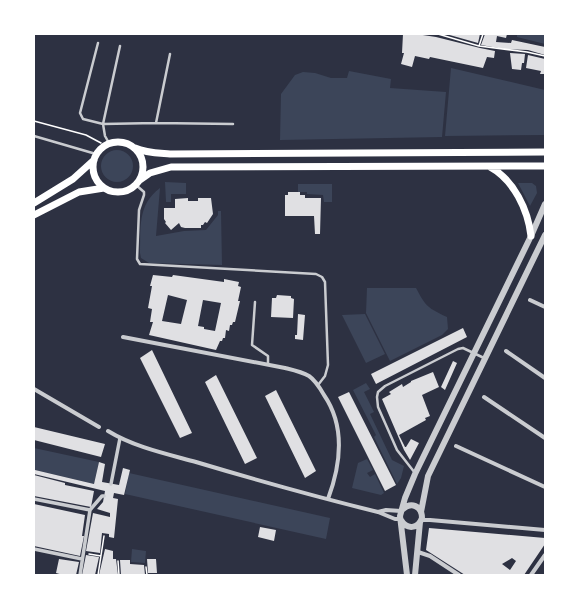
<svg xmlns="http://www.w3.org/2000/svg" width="579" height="609" viewBox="0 0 579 609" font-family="'Exo 2',sans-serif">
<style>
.green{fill:#3c4559}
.building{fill:#e0e0e3;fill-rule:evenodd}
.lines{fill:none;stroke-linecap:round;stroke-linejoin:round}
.path{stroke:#fff;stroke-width:1.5}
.service{stroke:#caccd0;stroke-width:2.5}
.pedestrian{stroke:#caccd0;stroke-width:3.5}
.minor{stroke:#caccd0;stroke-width:4}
.tertiary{stroke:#caccd0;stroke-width:6}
.secondary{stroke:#fff;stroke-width:7}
</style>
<rect width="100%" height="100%" fill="#2d3142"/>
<!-- green -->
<path class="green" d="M517 34H545V44L517 37Z
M451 68 545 90V135L445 136Z
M349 71 391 79 390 88 446 92 442 137 280 140 281 94 295 75 303 72 315 73 331 78H347Z
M101 166a16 16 0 1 1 32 0a16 16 0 1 1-32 0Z
M165 182 186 183V194H171V202H166Z
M518 183H532L536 186 537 193 530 206Z
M298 184H332V202H324L323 195 307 194V192H298Z
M160 188 156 236 184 231 206 230 218 215V211H221L222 265 149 263 141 258 140 253C141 228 137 205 160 188Z
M367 288H416C426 307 428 308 447 317L448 329 442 335 390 361 366 313Z
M365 314 385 354 366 363 342 315Z
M366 383 370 389 364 392 374 412 370 414 392 460 404 466 401 478 397 484 374 437 376 435 353 390Z
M34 448 99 462 94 484 35 470 34 474Z
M367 459 373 470 367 473 370 477 375 474 384 493 381 495 352 488 358 463Z
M129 473 330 518 326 539 125 494Z
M132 549 146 551 145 563 131 562Z"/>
<!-- building -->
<path class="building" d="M403 34H416L436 37 480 48 495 51 494 58 487 57 483 68 430 57 429 59 415 56 412 67 401 64 404 53H402Z
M446 34H480L478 43Z
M485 34H507L506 38 497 36 496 42 511 43 512 40 545 47V55L528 50 504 49 481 45Z
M510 53 525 54 524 63H522L521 70 512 69Z
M528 55 545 59V74H540L541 71 526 68Z
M288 192H300V195H305V198H321L320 234H315L314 216H285V195H288Z
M188 198V201H198V198H211L213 214 207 223 205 222 203 225H201V228H185L181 227 179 223 171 230 165 223 166 222 164 219V208H175V199Z
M153 275 172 277 173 275 224 282V279L239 282 238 286 241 287 238 301H240L235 322H233L232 325H230L229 331 226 330 225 338H223L222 341H220L216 350 149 335 153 322H150L152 309 148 308 152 286H150ZM168 295 187 300 181 324 162 321ZM203 300 221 303 215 331 204 329V327L198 326Z
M277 295 291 296V298L294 299 293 318 271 317 272 298H276Z
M298 314 305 315 303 340 295 339V335H297Z
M463 328 467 337 376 384 371 374Z
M152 350 192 433 180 438 140 358Z
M453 361 457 363 445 390 441 387Z
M433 372 439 387 422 395 430 416 425 418 426 420 399 435 405 447H406L411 439 419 443 410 460 404 450 382 399 391 394 389 392 402 384 403 387 411 382V381Z
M216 375 257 458 245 464 205 382Z
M276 390 316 471 305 478 265 396Z
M349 392 396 485 385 491 338 397Z
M34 427 105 444 101 457 34 440Z
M99 462 105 464 102 482 119 485 123 468 130 470 124 495 114 493 113 498 118 499 114 538 109 537V534L102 533 100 553 86 551 93 513 110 517V513L97 509 103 502 105 491 34 474 35 470 94 484Z
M34 475 65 483V485L94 491 91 507 34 496Z
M34 504 85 515 82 536H84L80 556 34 546Z
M260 527 276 530 274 541 258 537Z
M429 528 545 538V544L524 575H465L426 550ZM512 558 516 561 510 570 502 564Z
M105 549 113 551V559H116L118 575H99Z
M86 555 99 557 95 575H82Z
M59 559 79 562 76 575H63L56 573Z
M147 559H156L157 573H148Z
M120 560H130V564L144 565 145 575H121Z"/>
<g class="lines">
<!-- path -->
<path class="path" d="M438 34 479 46 527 52 545 56
M479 46 483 34
M34 121 86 135 101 143
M89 554 101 556
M118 561 119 575
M146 567 147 575
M98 575 104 536"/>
<!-- service -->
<path class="service" d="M98 43 80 113 83 119 103 124 156 123 233 124
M156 123 170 54
M34 136 96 154
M109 143 105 136 103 124 120 46
M136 185 144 192V195L139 210 137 259 140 264 316 274 322 277 325 282 328 365 325 376 318 385
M255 302 252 345 268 356V364
M415 473 397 450 378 407 377 397 378 392 385 386 458 349 463 348 484 358"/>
<!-- pedestrian -->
<path class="pedestrian" d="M111 484 120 438
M34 499 90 510
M34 549 82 559
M80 575 90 510 102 496H104"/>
<!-- minor -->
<path class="minor" d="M530 300 545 307
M123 337 285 368C293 370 302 372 309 376 315 380 320 388 324 395 346 427 341 464 328 499
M506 351 545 378
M34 389 99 427
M484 397 545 438
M108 431C134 447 167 454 196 462 256 480 317 497 378 512L395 519H401
M456 446 545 487
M378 512 386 510 401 511
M421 520H430L545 530
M418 552 430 556 459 575
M531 575 545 555"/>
<!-- tertiary -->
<path class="tertiary" d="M421 512 428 476 545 235
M401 520C407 530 418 529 422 518 422 506 411 501 402 510
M407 575 400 516 405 498 415 474 531 236 545 204
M415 575 420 522"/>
<!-- secondary -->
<path class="secondary" d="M93 167a25 25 0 1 1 50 0a25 25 0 1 1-50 0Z
M135 148C146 153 158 153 170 154L545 152
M490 167C514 180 528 210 531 236
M140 180 150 173 171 167 545 166
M34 203 73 179 94 160
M34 215 79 192 104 188"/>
</g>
<!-- border -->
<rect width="579" height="609" fill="none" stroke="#ffffff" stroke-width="70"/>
</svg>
